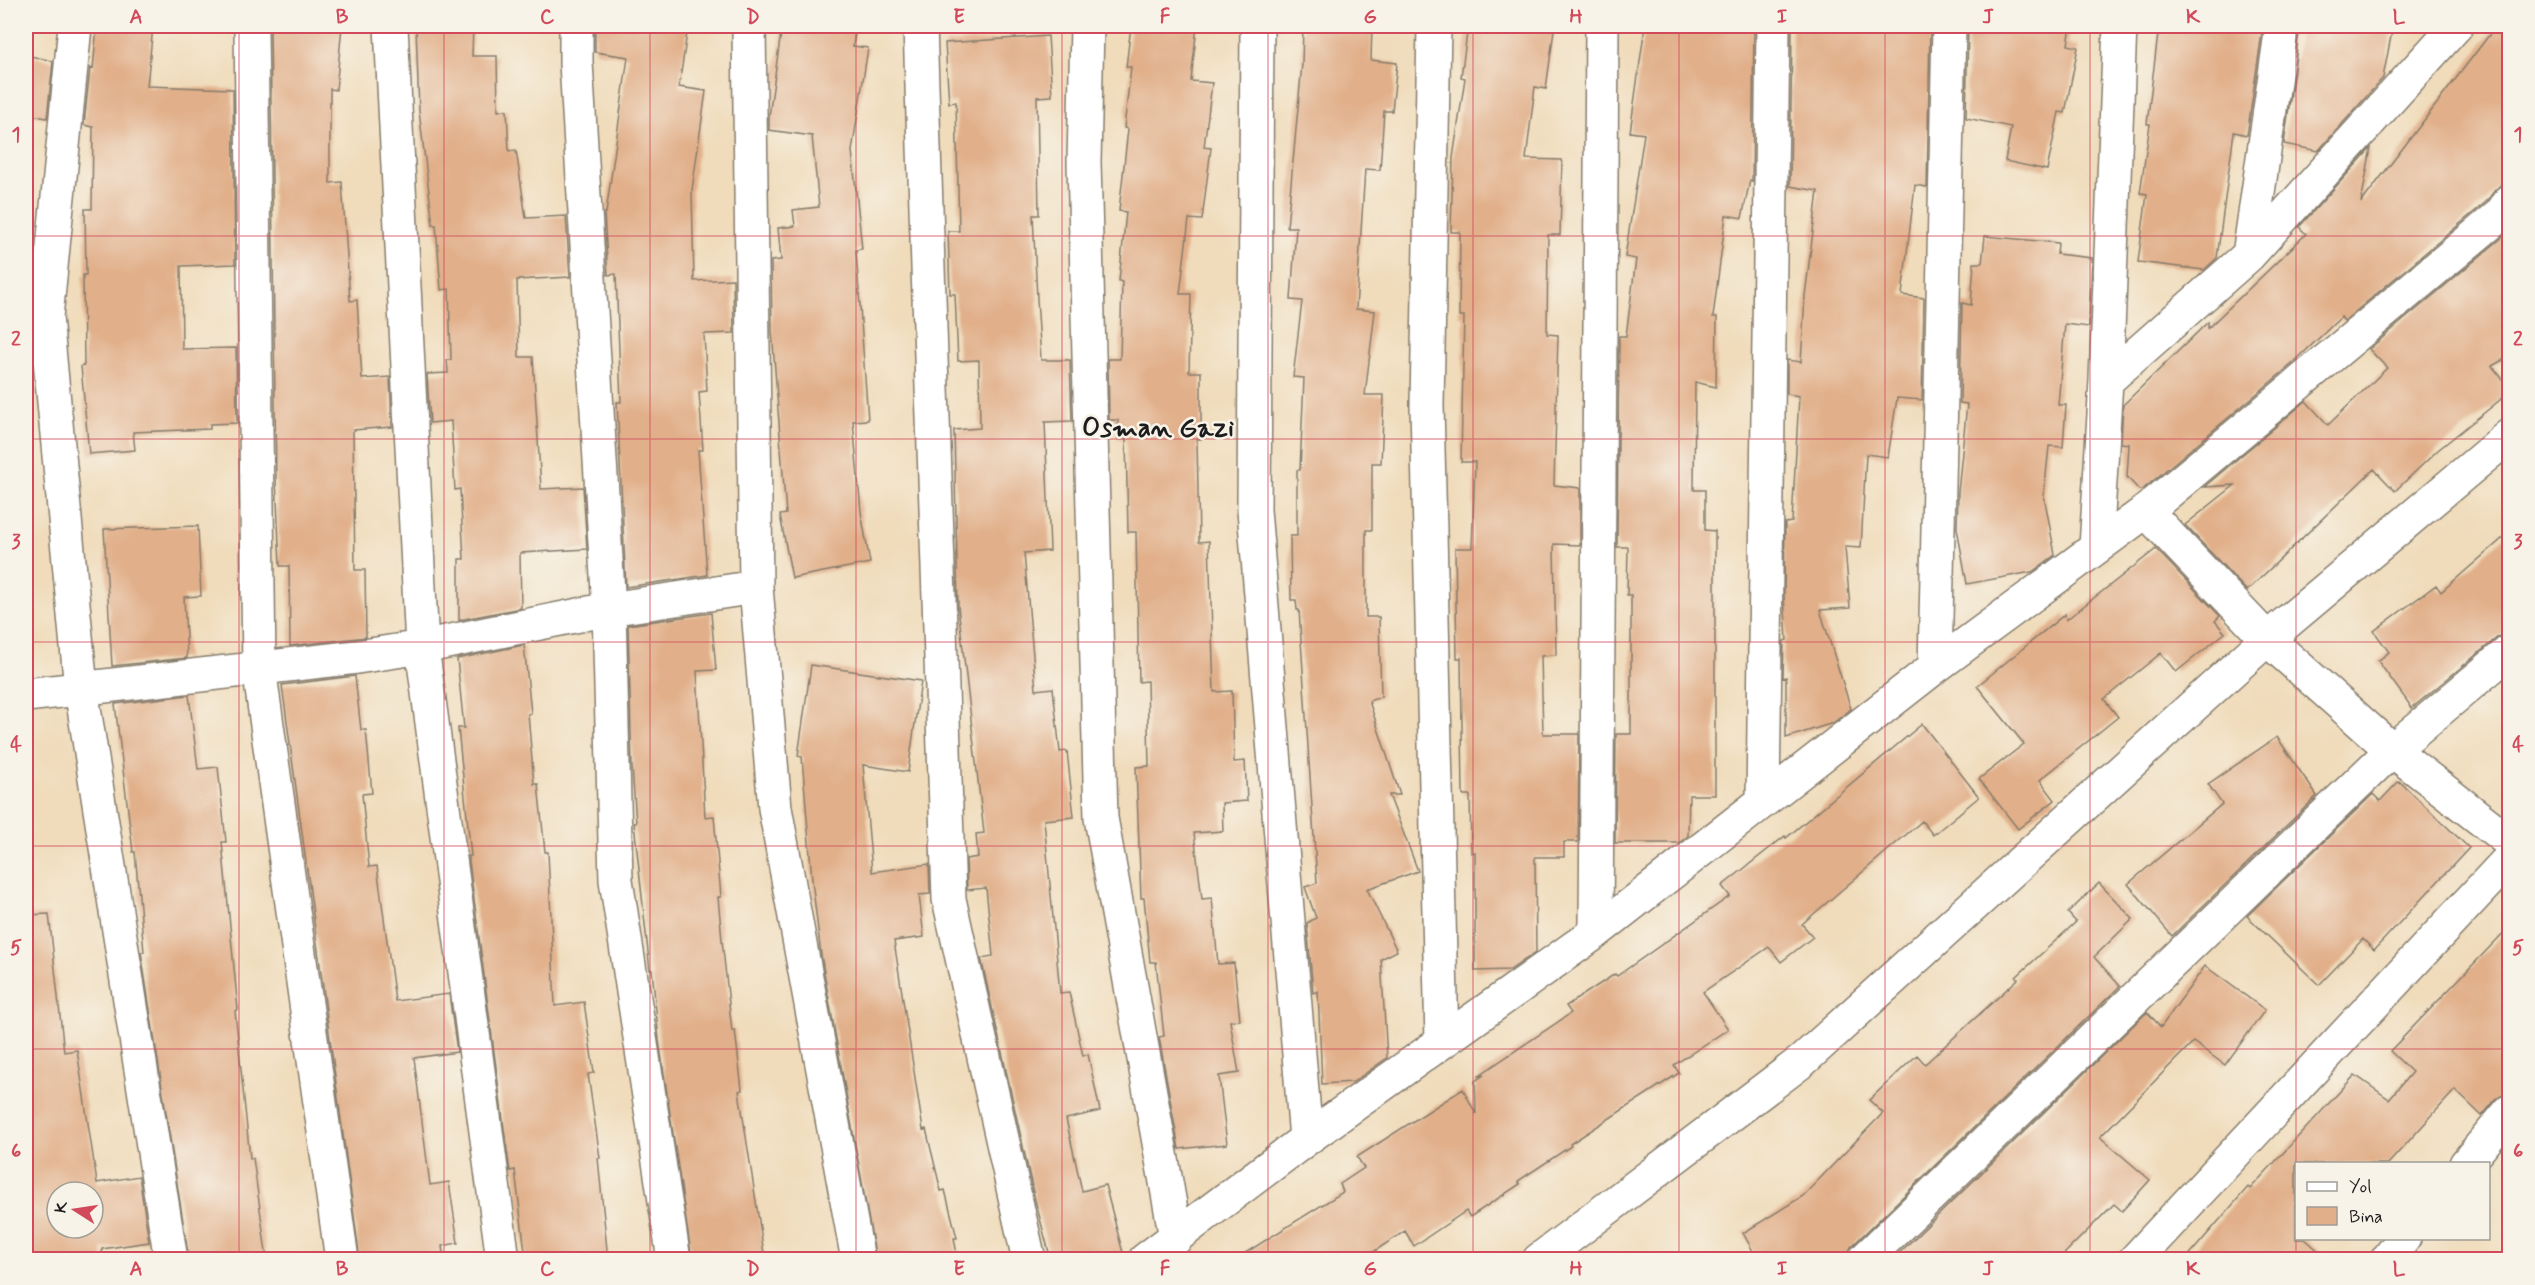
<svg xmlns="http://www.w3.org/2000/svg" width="2535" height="1285" viewBox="0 0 2535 1285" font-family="Mynerve,sans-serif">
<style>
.building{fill:#e1af89;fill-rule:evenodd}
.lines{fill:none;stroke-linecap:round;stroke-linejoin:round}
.minor-casing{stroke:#867c6c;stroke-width:36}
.minor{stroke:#fff;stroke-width:33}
.grid{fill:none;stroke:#d1495b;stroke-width:1.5;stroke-opacity:0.55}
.labels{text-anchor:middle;stroke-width:5;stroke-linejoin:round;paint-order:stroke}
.district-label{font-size:27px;font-weight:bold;fill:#1c1c1c;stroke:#f7f3e8}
.neatline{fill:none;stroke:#d1495b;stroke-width:2}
.grid-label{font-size:20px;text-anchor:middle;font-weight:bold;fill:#d1495b}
</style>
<rect width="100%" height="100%" fill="#f7f3e8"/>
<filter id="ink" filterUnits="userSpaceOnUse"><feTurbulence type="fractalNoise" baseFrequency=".0167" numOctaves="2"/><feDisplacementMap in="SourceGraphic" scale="12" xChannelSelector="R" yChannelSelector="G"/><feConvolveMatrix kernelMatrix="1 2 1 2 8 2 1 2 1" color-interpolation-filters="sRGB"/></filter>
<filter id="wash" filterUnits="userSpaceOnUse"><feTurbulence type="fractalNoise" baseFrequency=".008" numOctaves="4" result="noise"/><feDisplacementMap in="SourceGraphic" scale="24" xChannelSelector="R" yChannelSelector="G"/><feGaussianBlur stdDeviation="1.35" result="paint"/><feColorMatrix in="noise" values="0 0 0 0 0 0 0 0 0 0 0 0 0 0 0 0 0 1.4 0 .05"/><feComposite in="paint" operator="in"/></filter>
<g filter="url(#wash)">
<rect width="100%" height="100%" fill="#f0dcbb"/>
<g id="blocks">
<!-- building -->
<path class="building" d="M97 26H153L147 86 233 89 235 264 181 266 182 349 236 348 237 423 210 424V429L133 432 135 450 89 454 81 366 84 365 83 275H86L85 209H92L93 127 84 125 90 68 93 69Z
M270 26H342L336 90 330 89V183L342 182 350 301 357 300 362 379 390 377 392 427 353 430 355 570H365L366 637 290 646 289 566H280L276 479Z
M416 26H473L472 56H497L498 111 507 110 509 151 516 150 526 218 566 216 570 277 517 280 519 357H533L541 489 583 487 587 549 520 553 521 608 459 620V559H464L460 489 455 490 451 421 430 423 427 374 448 373 447 360H451L449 289 441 290 436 225H433L419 111Z
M595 26H688L679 87 706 91 692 190 694 281 733 279 734 333 704 334 707 391 699 392 703 450H698L707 575 626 587 617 402H621L616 274 608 275 604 213H606L628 57 595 52Z
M782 26H856L853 46 868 48 852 151 862 249 856 250 868 420 853 421 861 512 870 563 792 578 780 515 786 514 772 331 771 261 781 260 778 228 795 226 793 210 819 207 812 136 769 130V116Z
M1131 26H1197L1191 81 1212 83 1204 147 1211 148 1202 220 1189 219 1180 294H1191L1189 372H1201V439H1197L1199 542 1209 541 1214 692 1232 691 1234 762 1245 761 1247 801 1222 803 1223 831 1194 833 1202 899 1212 898 1218 964 1234 963 1240 1020 1230 1021 1239 1073 1219 1076 1227 1144 1179 1149 1159 1037 1164 1036 1156 962H1150L1144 898H1141L1136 767 1149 766 1147 681 1139 682 1136 532H1128L1126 439H1118V420H1109L1108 359H1120L1122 282 1119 281 1126 212 1119 211 1128 129 1124 128 1131 67H1126Z
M1303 26H1372L1371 60 1397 63 1392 111H1384L1380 170 1365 169 1356 309 1375 311 1365 395H1384L1381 463H1372V530H1366V617H1379L1381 697 1369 701 1400 795H1389L1418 871 1367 889 1397 951 1381 959 1387 1058 1353 1082 1322 1084 1318 991 1313 993 1307 923 1316 918 1305 887 1317 883 1299 610H1297L1296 600H1291L1290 536H1297V470H1300L1304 378 1293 377 1302 301 1291 300 1296 227H1287L1302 64Z
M1468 26H1523L1554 30 1546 89 1535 87 1526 159 1562 160 1560 235H1548L1547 334 1558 335 1554 485 1580 488V545L1554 544 1556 655 1541 656 1543 734H1579L1578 842H1564V857H1535L1536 952 1510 970 1475 971V852L1471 853 1470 795H1463L1461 658H1457L1455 548H1472L1475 462H1461L1464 316H1459L1460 232H1451L1453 158 1465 78 1461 77Z
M1645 26H1754L1752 181 1750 180 1742 218 1726 215 1713 317H1717L1716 387 1695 382 1694 490H1705V530L1715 531V795H1689L1688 836 1679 843H1615L1616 734H1631V595H1627L1628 547H1617L1619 336H1626L1636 259 1625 257 1644 134 1630 132Z
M1792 26H1930L1927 187 1915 185 1902 295 1924 298 1922 400 1897 398 1888 457 1866 454 1861 548 1845 547 1850 608 1820 610 1851 709 1833 723 1786 738V677L1783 678 1784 641 1787 640 1784 596 1785 523 1792 522 1799 396 1787 394V360L1801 362 1805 296 1818 191 1790 186Z
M1968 26H2071L2068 45 2078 47 2065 113 2059 112 2047 170 2005 161 2011 127 1966 118Z
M2159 26H2263L2247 135 2234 132 2217 258 2204 270 2138 262 2147 194 2140 193 2150 124H2147Z
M2300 26H2393L2383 78 2318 151 2284 144Z
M2496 26H2510V183L2502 184 2495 190 2486 202 2344 321 2341 317 2291 365 2142 490H2139L2127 477 2129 444 2121 443 2123 405 2208 322V328L2306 234 2299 227 2371 148 2361 203Z
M1048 36 1052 96 1037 97 1039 215H1033L1037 299 1041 360H1070L1072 421 1045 422 1050 551 1024 553 1036 690 1053 688 1060 752 1067 751 1074 817 1044 820 1060 993 1069 992 1083 1056 1088 1054 1100 1111 1066 1119 1082 1191 1105 1185 1123 1253 1095 1260H1051L1035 1200 981 958 993 956 986 888 967 890 966 859 978 857 976 834 984 833 958 606 954 430 980 428 979 360 958 361 955 294H950L948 231H959L956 102 949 103 945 43Z
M26 55 53 61 47 118 26 114Z
M2510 231V356L2492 366 2510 388V392L2438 450 2395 491 2374 469 2247 591 2185 525 2235 485 2204 487 2306 401 2328 425 2387 368 2369 349Z
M1985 236 2058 243 2057 254 2092 258 2089 327 2065 324 2058 405H2066L2063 447 2049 446 2044 495 2055 555 2032 572 1967 584 1957 528 1958 492 1967 404 1960 403 1962 303 1971 305 1974 263H1982Z
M198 526 201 596 184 597 187 658 112 666 104 529Z
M2510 532V633L2498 637 2412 708 2378 661 2389 652 2374 631 2436 585 2441 592Z
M2156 549 2220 616 2215 621 2225 633 2176 672 2161 653 2104 699 2118 717 2040 780 2055 800 2018 829 1979 779 2024 744 1977 686 2065 614 2066 620Z
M711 613 716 670 697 671 705 817 714 816 721 897H718L722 940 732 1031 735 1030 742 1090 739 1091 765 1260H692L659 1040 652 970H650L634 823H636L632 767 628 625Z
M524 645 531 713 528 714 534 784H538L545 852H548L555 1006 584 1002 594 1073 588 1074 600 1158H598L608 1260H526L515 1170 510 1171 506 1143 469 861V856H471L458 728H464L457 659Z
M811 665 921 681 908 772 863 765 872 872 929 864 930 894 919 895 924 937 894 941 923 1130 926 1129 941 1191 945 1190 957 1238H954L958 1260H876L821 955 812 880 802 757 798 756Z
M355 676 361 730H366L372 793 362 794 369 867 377 866 395 1001 449 994 457 1052 414 1058 430 1185 449 1182 458 1243 442 1246 444 1260H360L282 685Z
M189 695 198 769 218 767 226 842H222L238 1010 235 1011 250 1158H253L267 1260H189L141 952H144L135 852H133L115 704Z
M1922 724 1979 797 1933 835 1922 821 1802 924 1813 937 1781 962 1769 947 1703 992 1728 1029 1674 1065 1679 1073 1570 1144 1571 1146 1518 1181 1520 1184 1470 1217 1466 1211 1414 1246 1405 1231 1361 1260H1234L1343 1192 1340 1184 1364 1168 1357 1157 1463 1089 1476 1114 1475 1081 1484 1075 1478 1076 1571 1013 1566 1006 1615 974 1617 976 1730 896 1722 886 1785 836 1786 838Z
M2277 737 2317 796 2172 936 2128 884 2222 804 2208 784Z
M2399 781 2469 848 2374 950 2363 939 2319 985 2247 916 2373 794 2380 801Z
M2099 883 2133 919 2094 957 2120 986 1851 1247 1846 1260H1758L1743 1233 1803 1196 1883 1113 1869 1100 1917 1055 1925 1064 2018 979 2016 977 2076 922 2068 913Z
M49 914 64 1052 77 1050 97 1183 139 1176 149 1242 102 1249 103 1260H26V915ZM57 1192H93V1228H57Z
M2510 926V1090L2506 1093 2496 1099 2482 1116 2455 1090 2388 1164H2296V1239H2305L2329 1260H2185L2248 1187 2250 1189 2355 1075 2389 1099 2412 1072 2390 1051Z
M2205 966 2265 1010 2225 1065 2193 1042 2100 1137 2150 1180 2122 1211 2114 1204 2058 1260H1892L2147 1012 2161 1027Z"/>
</g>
</g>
<g filter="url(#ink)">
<use href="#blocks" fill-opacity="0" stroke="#867c6c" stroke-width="1.5"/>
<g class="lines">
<defs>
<path id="minor" d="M75 26 46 317 81 689 171 1260
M251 26 259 668 342 1260
M391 26 422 647 503 1260
M576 26V63L609 609 616 880 674 1260
M749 26 756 587 775 808 858 1260
M920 26 949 899 1029 1260
M1087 26 1084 162 1101 818 1176 1238
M1257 26 1254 510 1306 1139
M1434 26 1427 405 1442 1042
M2249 255 2282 26
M2106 381 2249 255 2456 26
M2146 511 2267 639 2392 750 2510 842
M2096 548 2106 381 2120 26
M1935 667 1949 26
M26 695 357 657 422 647 609 609 756 587
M1763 801 1773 26
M1596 932 1602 26
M2466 1164 2510 1111
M1145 1260 1306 1139 1596 932 1935 667 2146 511 2500 215 2510 201
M1539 1260 1802 1061 2267 639 2510 435
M1864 1260 2392 750 2510 651
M2135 1260 2510 858
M2387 1260 2404 1238"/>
</defs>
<!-- minor casing -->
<use href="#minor" class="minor-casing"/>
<!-- minor -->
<use href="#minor" class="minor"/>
</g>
</g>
<!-- grid -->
<path class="grid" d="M239 26V1260M444 26V1260M650 26V1260M856 26V1260M1062 26V1260M1268 26V1260M1473 26V1260M1679 26V1260M1885 26V1260M2090 26V1260M2296 26V1260M26 236H2510M26 439H2510M26 642H2510M26 846H2510M26 1049H2510"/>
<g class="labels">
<!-- district labels -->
<g class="district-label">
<text x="1158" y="436">Osman Gazi</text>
</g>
</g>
<!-- margin -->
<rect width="2535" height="1285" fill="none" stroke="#f7f3e8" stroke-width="66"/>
<!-- legend -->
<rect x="2295" y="1162" width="195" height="78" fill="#f7f3e8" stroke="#9f9d96" stroke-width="1.5"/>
<rect x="2307" y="1182" width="30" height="9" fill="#ffffff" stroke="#9f9d96" stroke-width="1.5"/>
<text x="2349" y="1192" font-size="18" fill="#1c1c1c">Yol</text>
<rect x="2307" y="1207" width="30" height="18" fill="#e1af89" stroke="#9f9d96" stroke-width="1.5"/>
<text x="2349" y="1222" font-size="18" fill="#1c1c1c">Bina</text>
<!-- north arrow -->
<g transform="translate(75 1210) rotate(282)"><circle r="28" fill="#f7f3e8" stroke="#9f9d96" stroke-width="1.5"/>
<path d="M0-4.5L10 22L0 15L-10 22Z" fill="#d1495b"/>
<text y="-9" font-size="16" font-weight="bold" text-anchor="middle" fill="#1c1c1c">K</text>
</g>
<rect x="33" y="33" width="2469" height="1219" class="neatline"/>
<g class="grid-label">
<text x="136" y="23">A</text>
<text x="342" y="23">B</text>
<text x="547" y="23">C</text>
<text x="753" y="23">D</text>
<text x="959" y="23">E</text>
<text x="1165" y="23">F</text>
<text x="1370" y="23">G</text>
<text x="1576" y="23">H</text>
<text x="1782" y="23">I</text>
<text x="1988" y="23">J</text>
<text x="2193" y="23">K</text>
<text x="2399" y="23">L</text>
<text x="16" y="141">1</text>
<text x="2518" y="141">1</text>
<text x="16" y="345">2</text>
<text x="2518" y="345">2</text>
<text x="16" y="548">3</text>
<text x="2518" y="548">3</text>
<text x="16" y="751">4</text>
<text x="2518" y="751">4</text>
<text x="16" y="954">5</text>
<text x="2518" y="954">5</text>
<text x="16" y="1157">6</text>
<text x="2518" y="1157">6</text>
<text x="136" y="1275">A</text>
<text x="342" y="1275">B</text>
<text x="547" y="1275">C</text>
<text x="753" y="1275">D</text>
<text x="959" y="1275">E</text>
<text x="1165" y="1275">F</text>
<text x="1370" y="1275">G</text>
<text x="1576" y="1275">H</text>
<text x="1782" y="1275">I</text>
<text x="1988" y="1275">J</text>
<text x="2193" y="1275">K</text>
<text x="2399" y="1275">L</text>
</g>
</svg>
